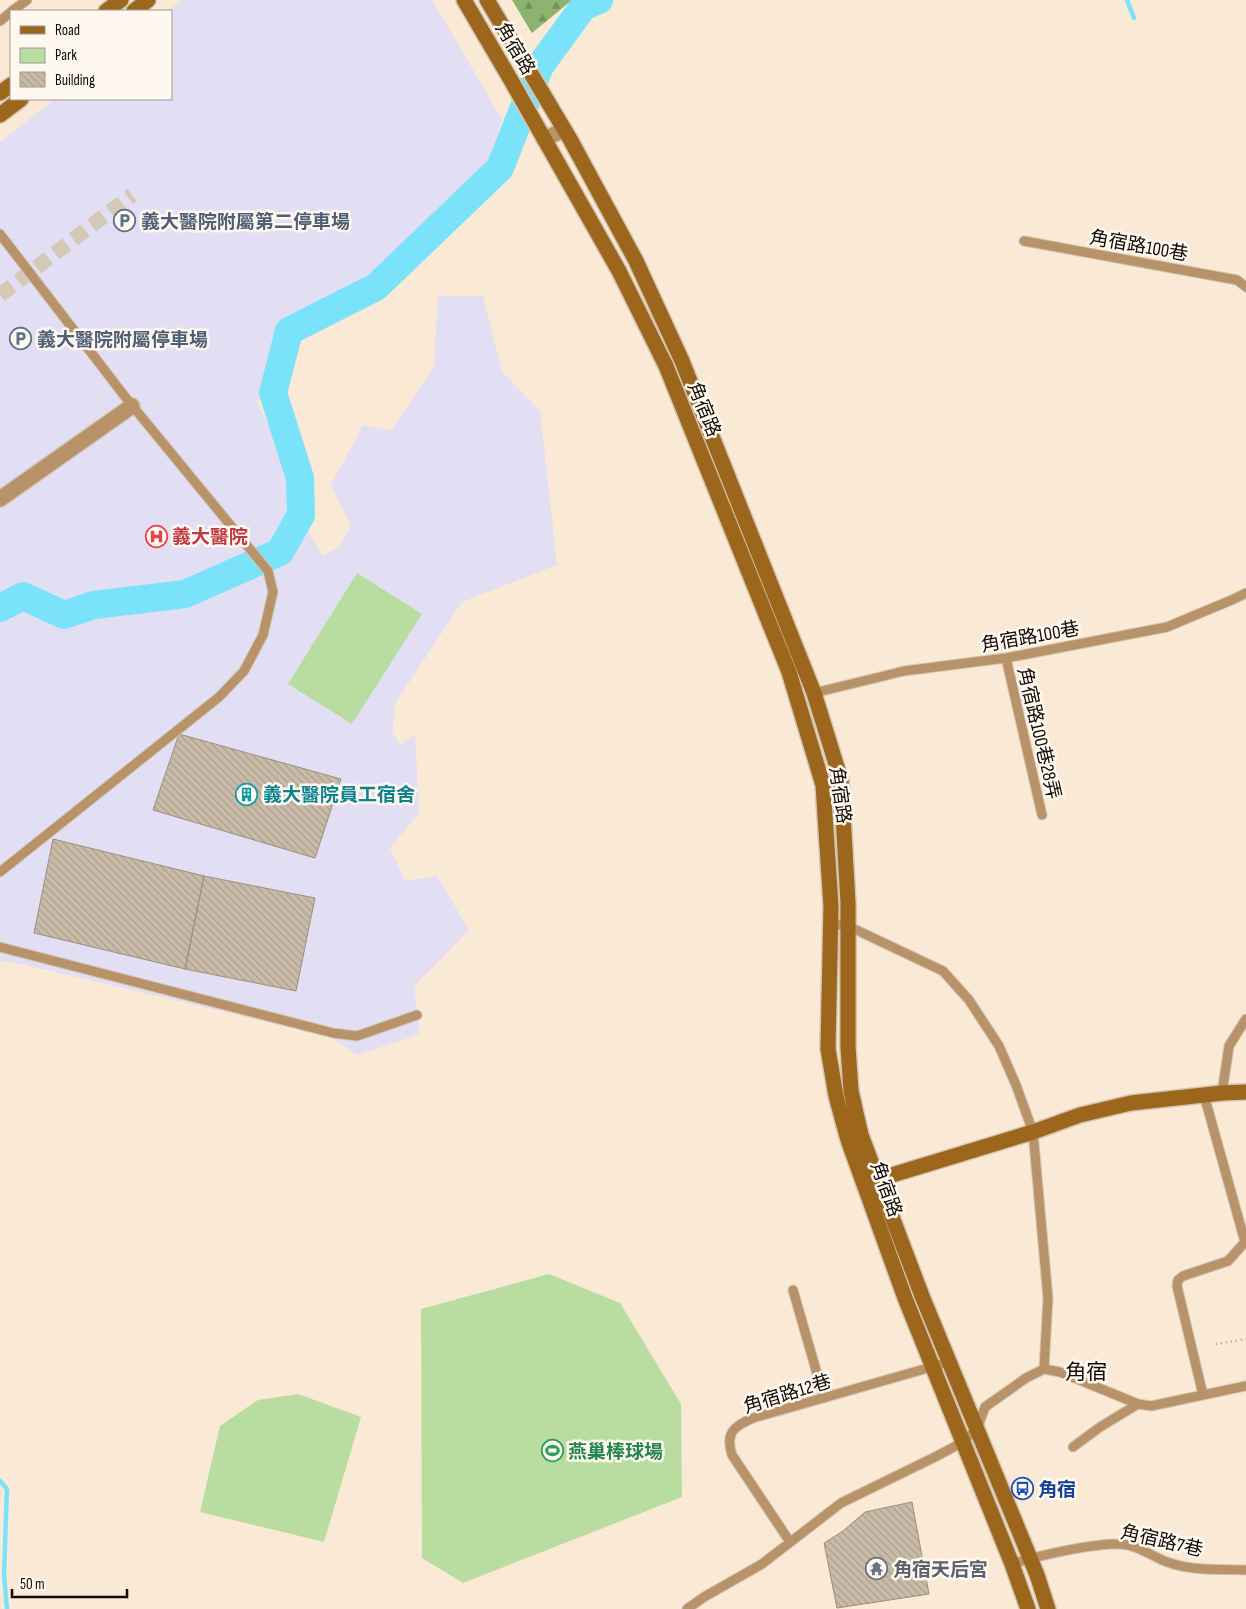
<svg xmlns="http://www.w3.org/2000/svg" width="1246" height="1609" viewBox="0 0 1246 1609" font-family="'Sofia Sans Condensed','Noto Sans TC',sans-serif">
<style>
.medical{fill:#e2def4}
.green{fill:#b9dda0}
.forest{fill:url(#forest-firs)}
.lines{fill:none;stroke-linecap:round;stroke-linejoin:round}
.stream{stroke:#7be3f9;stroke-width:4.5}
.river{stroke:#7be3f9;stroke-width:28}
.building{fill:url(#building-back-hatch);stroke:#9d8f7d}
.street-tunnel{stroke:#d6c8b6;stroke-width:15;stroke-dasharray:15 8;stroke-linecap:butt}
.lane-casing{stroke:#d4c5b4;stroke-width:11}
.street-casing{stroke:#d4c5b4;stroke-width:18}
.secondary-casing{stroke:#d4c5b4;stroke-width:18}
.path{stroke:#aca091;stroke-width:2.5;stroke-dasharray:1 4;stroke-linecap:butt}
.lane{stroke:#b89269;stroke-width:9}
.street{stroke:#b89269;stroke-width:15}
.secondary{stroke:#9c661c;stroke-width:15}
.labels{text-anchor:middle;stroke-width:5;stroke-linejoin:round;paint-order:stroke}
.street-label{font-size:19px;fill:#100b05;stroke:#fef8f0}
.service-label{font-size:19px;font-weight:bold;fill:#4e5e75;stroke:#fef8f0;text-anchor:start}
.health-label{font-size:19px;font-weight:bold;fill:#be3a42;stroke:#fef8f0;text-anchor:start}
.culture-label{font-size:19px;font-weight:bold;fill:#0d838f;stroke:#fef8f0;text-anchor:start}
.leisure-label{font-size:19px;font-weight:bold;fill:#27864d;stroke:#fef8f0;text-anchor:start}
.transit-label{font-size:19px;font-weight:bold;fill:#164399;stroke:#fef8f0;text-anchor:start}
.worship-label{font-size:19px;font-weight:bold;fill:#5b616d;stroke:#fef8f0;text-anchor:start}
.quarter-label{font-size:21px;fill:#100b05;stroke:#fef8f0}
</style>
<defs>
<pattern id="forest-firs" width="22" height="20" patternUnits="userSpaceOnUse" patternTransform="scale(1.25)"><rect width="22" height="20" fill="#8cb370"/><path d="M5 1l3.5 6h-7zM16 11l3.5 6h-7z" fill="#71905a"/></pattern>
<pattern id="building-back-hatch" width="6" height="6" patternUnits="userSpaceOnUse" patternTransform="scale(1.25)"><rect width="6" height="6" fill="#cabba8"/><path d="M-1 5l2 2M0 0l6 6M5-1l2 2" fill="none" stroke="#ac9f8f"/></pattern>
</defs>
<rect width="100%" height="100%" fill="#f9e9d5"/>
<!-- medical -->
<path class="medical" d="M182 0H432L502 119 486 176 372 275 284 320 257 402 287 464 291 498 322 556 340 547 351 525 331 485 363 425 391 431 434 367 438 296H483L493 338 503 373 540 411 557 565 462 602 394 705 393 733 400 745 415 735 419 813 390 848 405 881 437 876 469 930 414 986 420 1034 357 1055 331 1037 26 965 0 961V142L55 99H171V11H167Z"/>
<!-- green -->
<path class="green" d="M357 573 422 614 352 724 288 684Z
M549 1274 620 1303 681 1404 682 1497 463 1583 422 1558 421 1309Z
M298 1394 361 1417 324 1542 200 1512 220 1426 258 1400Z"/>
<!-- forest -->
<path class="forest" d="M512 0H572L532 33Z"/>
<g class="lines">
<!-- stream -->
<path class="stream" d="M1127 0 1134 18
M0 1481 7 1489 4 1575 7 1609"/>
<!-- river -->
<path class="river" d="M0 608 23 596 64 615 94 605 185 594 280 552 301 515 300 478 273 393 289 331 376 287 500 168 540 66 583 7 599 0"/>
</g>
<!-- building -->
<path class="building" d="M179 734 341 779 315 858 153 810Z
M53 839 204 876 185 969 34 933Z
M204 876 315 898 296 991 185 969Z
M912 1502 929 1594 837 1608 824 1543 843 1531 865 1512Z"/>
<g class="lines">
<!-- street-tunnel -->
<path class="street-tunnel" d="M0 295 132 195"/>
<defs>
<path id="lane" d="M12 11 27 0
M0 21 11 12
M0 234 126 398 268 571 273 592 263 635 244 671 219 697 0 872
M1024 241 1237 280 1246 287
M1006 658 1042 815
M814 693 904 671 1006 658 1167 627 1234 599 1246 593
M830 924 848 926 943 971 969 1000 999 1046 1016 1085 1033 1132 1048 1298 1044 1369
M0 947 333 1033 357 1036 417 1015
M1222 1093 1229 1046 1246 1019
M793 1290 824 1398
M1203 1395 1177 1286 1178 1280 1183 1276 1228 1261 1245 1242 1204 1095
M1073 1447 1100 1427 1138 1404
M790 1542 732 1455C725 1433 734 1426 753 1418L949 1362
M1012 1564C1037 1556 1104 1540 1128 1545 1143 1548 1156 1559 1170 1563 1193 1571 1222 1569 1246 1570
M687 1609 704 1597 762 1564 841 1503 937 1456 963 1442 977 1429 985 1407 1026 1378 1044 1369 1060 1372 1138 1404 1151 1406 1246 1386"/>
<path id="street" d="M544 139 564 130
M0 499 132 406"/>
<path id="secondary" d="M464 0 512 82 619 271 666 366 789 672 823 785 831 906 828 1049 836 1096 848 1140 905 1298 1012 1564 1028 1609
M487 0 570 139 636 261 682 361 814 693 841 780 848 903V1047L851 1091 861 1135 922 1296 1037 1575 1048 1609
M106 11 121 0
M134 11 148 0
M0 93 11 85
M0 115 21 99
M867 1180 892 1175 1033 1132 1080 1115 1131 1103 1222 1093 1246 1092"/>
</defs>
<!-- lane casing -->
<use href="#lane" class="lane-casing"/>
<!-- street casing -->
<use href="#street" class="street-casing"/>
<!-- secondary casing -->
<use href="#secondary" class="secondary-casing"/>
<!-- path -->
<path class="path" d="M1216 1344 1246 1339"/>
<!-- lane -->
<use href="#lane" class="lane"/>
<!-- street -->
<use href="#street" class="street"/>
<!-- secondary -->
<use href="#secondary" class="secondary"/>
</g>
<!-- icons -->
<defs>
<symbol id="parking-ring" viewBox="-11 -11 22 22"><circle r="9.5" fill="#fef8f0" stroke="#5c6f8a" stroke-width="1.5"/><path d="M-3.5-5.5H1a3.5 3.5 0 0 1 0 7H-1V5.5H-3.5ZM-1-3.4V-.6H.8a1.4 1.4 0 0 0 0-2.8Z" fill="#5c6f8a"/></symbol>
<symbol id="hospital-ring" viewBox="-11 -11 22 22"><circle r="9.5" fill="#fef8f0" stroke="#e0444e" stroke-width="1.5"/><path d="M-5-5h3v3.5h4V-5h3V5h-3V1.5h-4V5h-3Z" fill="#e0444e"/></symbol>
<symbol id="building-ring" viewBox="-11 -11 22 22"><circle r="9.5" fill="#fef8f0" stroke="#0f9aa8" stroke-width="1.5"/><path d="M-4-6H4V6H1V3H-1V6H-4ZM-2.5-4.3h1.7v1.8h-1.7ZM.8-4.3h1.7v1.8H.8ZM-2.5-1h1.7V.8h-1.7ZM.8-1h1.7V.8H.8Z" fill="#0f9aa8"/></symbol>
<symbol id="stadium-ring" viewBox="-11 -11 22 22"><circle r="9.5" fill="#fef8f0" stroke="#2e9e5b" stroke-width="1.5"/><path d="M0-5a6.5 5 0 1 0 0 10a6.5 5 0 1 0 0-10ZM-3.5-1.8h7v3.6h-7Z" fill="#2e9e5b"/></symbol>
<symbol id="bus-ring" viewBox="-11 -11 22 22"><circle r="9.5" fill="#fef8f0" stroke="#1a4fb4" stroke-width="1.5"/><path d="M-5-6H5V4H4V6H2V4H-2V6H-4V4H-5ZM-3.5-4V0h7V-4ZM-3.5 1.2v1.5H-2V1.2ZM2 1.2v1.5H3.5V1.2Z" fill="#1a4fb4"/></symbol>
<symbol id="temple-ring" viewBox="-11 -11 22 22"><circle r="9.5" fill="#fef8f0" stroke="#6b7280" stroke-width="1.5"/><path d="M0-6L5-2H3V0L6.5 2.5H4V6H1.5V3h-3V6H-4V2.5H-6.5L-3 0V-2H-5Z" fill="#6b7280"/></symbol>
</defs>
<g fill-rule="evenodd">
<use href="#parking-ring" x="112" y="208" width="25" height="25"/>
<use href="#parking-ring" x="8" y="326" width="25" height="25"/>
<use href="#hospital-ring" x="144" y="524" width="25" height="25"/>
<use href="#building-ring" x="234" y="782" width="25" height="25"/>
<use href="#stadium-ring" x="540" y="1438" width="25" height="25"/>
<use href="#bus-ring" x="1010" y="1476" width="25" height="25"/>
<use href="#temple-ring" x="864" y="1556" width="25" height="25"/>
</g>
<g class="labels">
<!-- street labels -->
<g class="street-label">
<text transform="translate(516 48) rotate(59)" y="7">角宿路</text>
<text transform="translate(1139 245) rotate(10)" y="7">角宿路100巷</text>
<text transform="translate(705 409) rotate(68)" y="7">角宿路</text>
<text transform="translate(1030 636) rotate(-10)" y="7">角宿路100巷</text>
<text transform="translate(1040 733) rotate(77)" y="7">角宿路100巷28弄</text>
<text transform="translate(841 795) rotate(82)" y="7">角宿路</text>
<text transform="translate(887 1189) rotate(70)" y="7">角宿路</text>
<text transform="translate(787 1393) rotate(-17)" y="7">角宿路12巷</text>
<text transform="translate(1162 1540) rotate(13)" y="7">角宿路7巷</text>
</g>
<!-- service labels -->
<g class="service-label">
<text x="141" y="228">義大醫院附屬第二停車場</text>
<text x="37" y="346">義大醫院附屬停車場</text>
</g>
<!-- health labels -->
<g class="health-label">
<text x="172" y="543">義大醫院</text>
</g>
<!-- culture labels -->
<g class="culture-label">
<text x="263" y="801">義大醫院員工宿舍</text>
</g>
<!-- leisure labels -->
<g class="leisure-label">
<text x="568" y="1458">燕巢棒球場</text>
</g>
<!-- transit labels -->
<g class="transit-label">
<text x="1038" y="1496">角宿</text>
</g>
<!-- worship labels -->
<g class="worship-label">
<text x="893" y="1576">角宿天后宮</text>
</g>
<!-- quarter labels -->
<g class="quarter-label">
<text x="1086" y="1379">角宿</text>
</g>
</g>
<!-- legend -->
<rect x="10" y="10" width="162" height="90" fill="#fef8f0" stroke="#9f9992"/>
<rect x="20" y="26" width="25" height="8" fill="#9c661c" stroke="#9f9992"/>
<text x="55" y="35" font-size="15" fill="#100b05">Road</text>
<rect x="20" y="48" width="25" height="15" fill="#b9dda0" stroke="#9f9992"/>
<text x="55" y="60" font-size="15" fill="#100b05">Park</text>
<rect x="20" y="72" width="25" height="15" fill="url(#building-back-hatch)" stroke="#9f9992"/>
<text x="55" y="85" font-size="15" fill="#100b05">Building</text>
<!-- scale -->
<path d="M12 1589v8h115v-8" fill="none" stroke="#100b05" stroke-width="2.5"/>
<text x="20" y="1589" font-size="15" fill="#100b05" stroke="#fef8f0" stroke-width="4" paint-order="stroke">50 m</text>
</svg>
